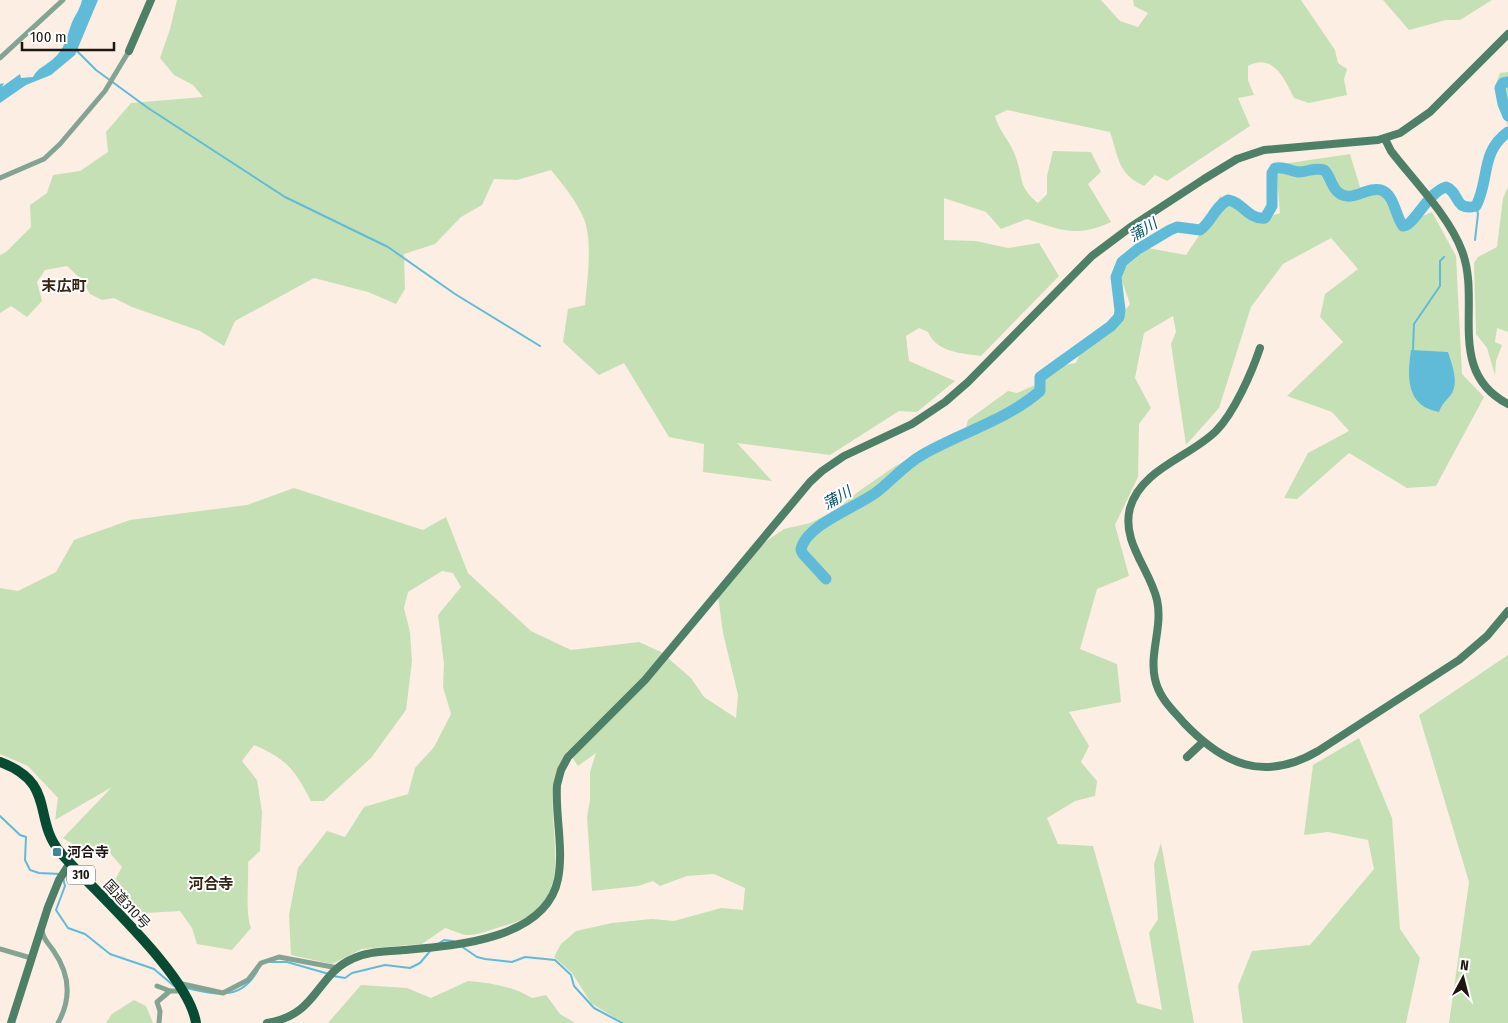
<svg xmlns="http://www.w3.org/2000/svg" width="1508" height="1023" viewBox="0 0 1508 1023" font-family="'Fira Sans Condensed','Noto Sans JP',sans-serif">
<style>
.green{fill:#c6e0b5}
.water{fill:#60bbd9}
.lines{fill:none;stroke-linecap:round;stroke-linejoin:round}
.stream{stroke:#60bbd9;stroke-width:2}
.river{stroke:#60bbd9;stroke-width:11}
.street{stroke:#84a493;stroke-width:5}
.secondary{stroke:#4e7f67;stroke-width:8}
.highway{stroke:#064b32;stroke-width:10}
.poi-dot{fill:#438596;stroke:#fff;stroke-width:2}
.labels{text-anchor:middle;stroke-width:4;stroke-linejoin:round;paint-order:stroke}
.shield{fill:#fff;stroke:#625c57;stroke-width:1}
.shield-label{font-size:12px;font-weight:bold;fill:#1e160f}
.poi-label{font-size:14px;font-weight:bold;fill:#1e160f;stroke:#fff;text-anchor:start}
.street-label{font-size:14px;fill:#1e160f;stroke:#fff}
.water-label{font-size:15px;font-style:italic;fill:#015469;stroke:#fff}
.neighbourhood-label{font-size:15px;font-weight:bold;fill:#372616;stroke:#fff}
</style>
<rect width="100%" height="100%" fill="#fceee2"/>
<!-- green -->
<path class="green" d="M177 0H1101L1120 21 1138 27 1148 13 1134 6 1133 0H1301L1335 50 1338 63 1347 69 1344 79 1347 95 1309 103 1294 98C1285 80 1273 52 1248 66V80L1254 95 1238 98 1250 126 1167 181 1155 175 1144 186C1117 173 1119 158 1110 132L1007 110 995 116C999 131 1010 141 1015 155 1024 178 1017 186 1038 203L1047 194V176L1053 151 1091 152 1101 172 1088 184 1111 222C1076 238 1061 230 1027 219L1001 229 986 212 944 198V240L976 241 1008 248 1039 243 1059 276 981 356C962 353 937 353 928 332L919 328 906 336 909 361 955 381 917 412 899 411 830 455 737 443 772 481 703 472 704 444 669 437 624 363 599 375 563 342 568 309 585 305C587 281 593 242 584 219 577 202 563 184 551 170L517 180 494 179 482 205 461 217 435 244 404 254 405 289 396 304 368 292 314 278 235 321 224 346 200 331 132 307 114 298 102 300 90 294 82 280 67 266 45 270 37 282 42 301 27 317 11 306 0 313V255L6 252 31 227 30 205 47 193 53 175 80 171 108 152 106 132 131 103 203 97 193 85 174 75 160 58 170 29Z
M1383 0H1492L1460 20H1446L1409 30Z
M1508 72V127L1495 86 1500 73Z
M1350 154 1360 187 1381 189 1406 223 1432 212 1456 256 1462 374 1484 397 1436 486 1407 488 1349 453 1297 499 1284 498 1308 453 1349 431 1332 412 1287 396 1343 342 1320 317 1325 294 1358 269 1331 238 1283 264 1251 307 1219 408 1186 445 1171 344 1176 332 1173 316 1144 333 1135 378 1151 408 1139 424 1138 477 1115 525 1129 576 1097 589 1080 649 1117 664 1121 702 1069 712 1089 746 1081 762 1097 781 1095 796 1075 801 1047 818 1058 844 1093 846 1137 1003 1162 1010 1149 933 1158 919 1154 864 1161 843 1194 1023H623L591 1003 572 973 554 957 561 944 576 931 612 923 652 919 674 921 721 908 743 910 745 888 714 874 687 876 660 886 653 881 638 886 592 891 587 817 590 800V772L596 753 578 766 568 751C561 763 555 775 553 789 549 843 577 905 507 925 495 928 482 934 470 935 463 936 452 930 445 928L422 944 362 949 332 964 291 955 289 915 298 868 327 831 345 837 364 807 408 794 415 768 434 747 451 714 443 687 444 664 438 615 461 587 453 573 442 571 408 592 404 608 410 632 412 661 406 710 371 758 324 801H311C295 770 287 759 254 745L242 761 257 780 262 812 260 851 248 862C249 882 245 912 251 928L232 950 197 944 192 928 180 911 128 914 109 891 122 867 102 844 82 850 63 838 112 787 55 820 58 798 28 766 0 754V588L18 591 56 572 74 540 130 520 247 505 294 488 423 530 446 517 468 573 531 631 571 650 639 642 661 652 691 678 704 697 736 718 738 695 723 633 717 589 753 550 784 529 810 523 835 511 859 491 894 467 955 432 965 431 968 420 1008 391 1017 393 1044 381V368L1076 363 1083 345 1116 322 1130 304 1119 272 1148 248 1186 255 1210 219 1220 196 1252 222 1280 213 1276 165Z
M1508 187V332L1497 328 1495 342 1502 345 1496 361 1495 375 1487 348 1476 334 1474 263 1478 257 1497 247 1503 198Z
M1508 655V1023H1449L1469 882 1419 715Z
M1359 738 1392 818 1400 929 1420 958 1406 1023H1243L1238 986 1252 951 1310 945 1374 869 1368 840 1328 832 1304 835 1313 765Z
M468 981C491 983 512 986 532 998L546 995 560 1014 575 1023H328L361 985 407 988 431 998Z
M134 1000 146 1006 153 1023H106L112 1014Z"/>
<!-- water -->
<path class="water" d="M82 0H98L75 55 51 75 26 85 0 103V84L4 83 2 87 20 74 21 78 33 77C38 67 46 66 53 59 65 49 66 39 71 25 74 16 80 10 82 0Z
M1411 350 1448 352C1452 365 1460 384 1450 396 1445 402 1442 404 1439 412 1406 406 1407 377 1411 350Z"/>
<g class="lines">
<!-- stream -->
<path class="stream" d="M76 50 96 70 148 108 285 197 388 247 455 294 540 346
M1475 240 1478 214 1476 206
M1413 350 1414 324 1440 286V261L1444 257
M0 816 20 835 26 837 25 860 30 870 39 873 60 874
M63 878 65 886 56 910 68 928 85 934 110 954 154 969 174 986
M438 944 444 940 453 941
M461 946 477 957 485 959 512 962 525 957 555 960 571 975 574 986 594 1008 622 1023
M270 962H287L329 974
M333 976 345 978 352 973 385 965 410 968 420 963 431 950
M186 988C216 994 240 1002 258 970"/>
<!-- river -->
<path class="river" d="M1508 82 1503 83 1500 88 1503 104 1508 116
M826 579 803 554 801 550C804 525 860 506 878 491 893 479 906 464 922 455 960 433 1007 420 1040 391V377L1111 326 1119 317 1120 310 1116 277 1122 262 1138 249 1170 230 1177 227 1200 230C1212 222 1214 207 1228 200 1243 202 1248 220 1265 218L1272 206V173L1275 168C1284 166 1290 171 1299 172 1308 172 1314 167 1324 170 1331 176 1331 188 1339 193 1352 203 1367 186 1381 190 1395 195 1395 216 1403 226 1413 227 1428 192 1446 187 1460 192 1454 212 1476 206 1490 179 1480 152 1508 132"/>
<!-- street -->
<path class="street" d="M0 58 63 0
M0 178 44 159 60 144 105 91 129 51
M42 930C43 939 48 943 53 950 70 974 72 998 58 1023
M0 949 31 958
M178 983 223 993 248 980 261 963 279 957 338 968
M157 986 170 991H183
M159 1023 160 1011 157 1002 170 991"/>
<!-- secondary -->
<path class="secondary" d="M129 51 151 0
M1385 139 1391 151C1414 181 1449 216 1462 251 1482 303 1445 371 1508 404
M1260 348C1252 372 1234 413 1216 431 1190 457 1141 469 1130 508 1121 542 1150 569 1157 600 1163 627 1149 653 1155 679 1159 698 1172 709 1184 723 1223 764 1264 783 1318 751L1459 660 1487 636 1508 611
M1187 757 1203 742
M11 1023 48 907 59 880 70 863
M267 1023C318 1015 316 975 352 959 368 951 386 952 404 950 453 946 546 940 558 879 564 849 555 815 557 785L561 770 568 757 645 680 810 482 822 471 844 456 912 424 945 402 968 382 1092 256 1132 226 1204 179 1237 159 1264 150 1378 140 1400 133 1430 112 1508 34"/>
<!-- highway -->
<path class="highway" d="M0 762C57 783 32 818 60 852 94 892 189 974 196 1023"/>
</g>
<!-- markers -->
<rect class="poi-dot" x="52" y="847" width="10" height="10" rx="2.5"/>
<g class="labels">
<!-- shield labels -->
<rect class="shield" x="67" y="865.5" width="28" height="19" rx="4"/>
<g class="shield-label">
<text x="81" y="879">310</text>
</g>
<!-- poi labels -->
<g class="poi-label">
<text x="67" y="857">河合寺</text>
</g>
<!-- street labels -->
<g class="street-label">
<text transform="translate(127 904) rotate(47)" y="5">国道310号</text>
</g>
<!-- water labels -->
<g class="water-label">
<text transform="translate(1143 230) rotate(-31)" y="5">蒲川</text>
<text transform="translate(837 498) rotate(-30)" y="5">蒲川</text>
</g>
<!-- neighbourhood labels -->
<g class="neighbourhood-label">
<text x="64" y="291">末広町</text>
<text x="211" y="889">河合寺</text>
</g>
</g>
<!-- north arrow -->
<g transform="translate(1463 978) rotate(7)" stroke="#ffffff" stroke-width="4" paint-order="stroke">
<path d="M0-4L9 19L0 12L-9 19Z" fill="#1e160f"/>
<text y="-8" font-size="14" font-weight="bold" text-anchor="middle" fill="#1e160f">N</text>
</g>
<!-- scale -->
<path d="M22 42v8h92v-8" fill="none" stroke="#1e160f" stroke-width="2.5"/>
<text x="30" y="42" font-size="15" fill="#1e160f" stroke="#ffffff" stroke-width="4" paint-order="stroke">100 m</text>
</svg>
